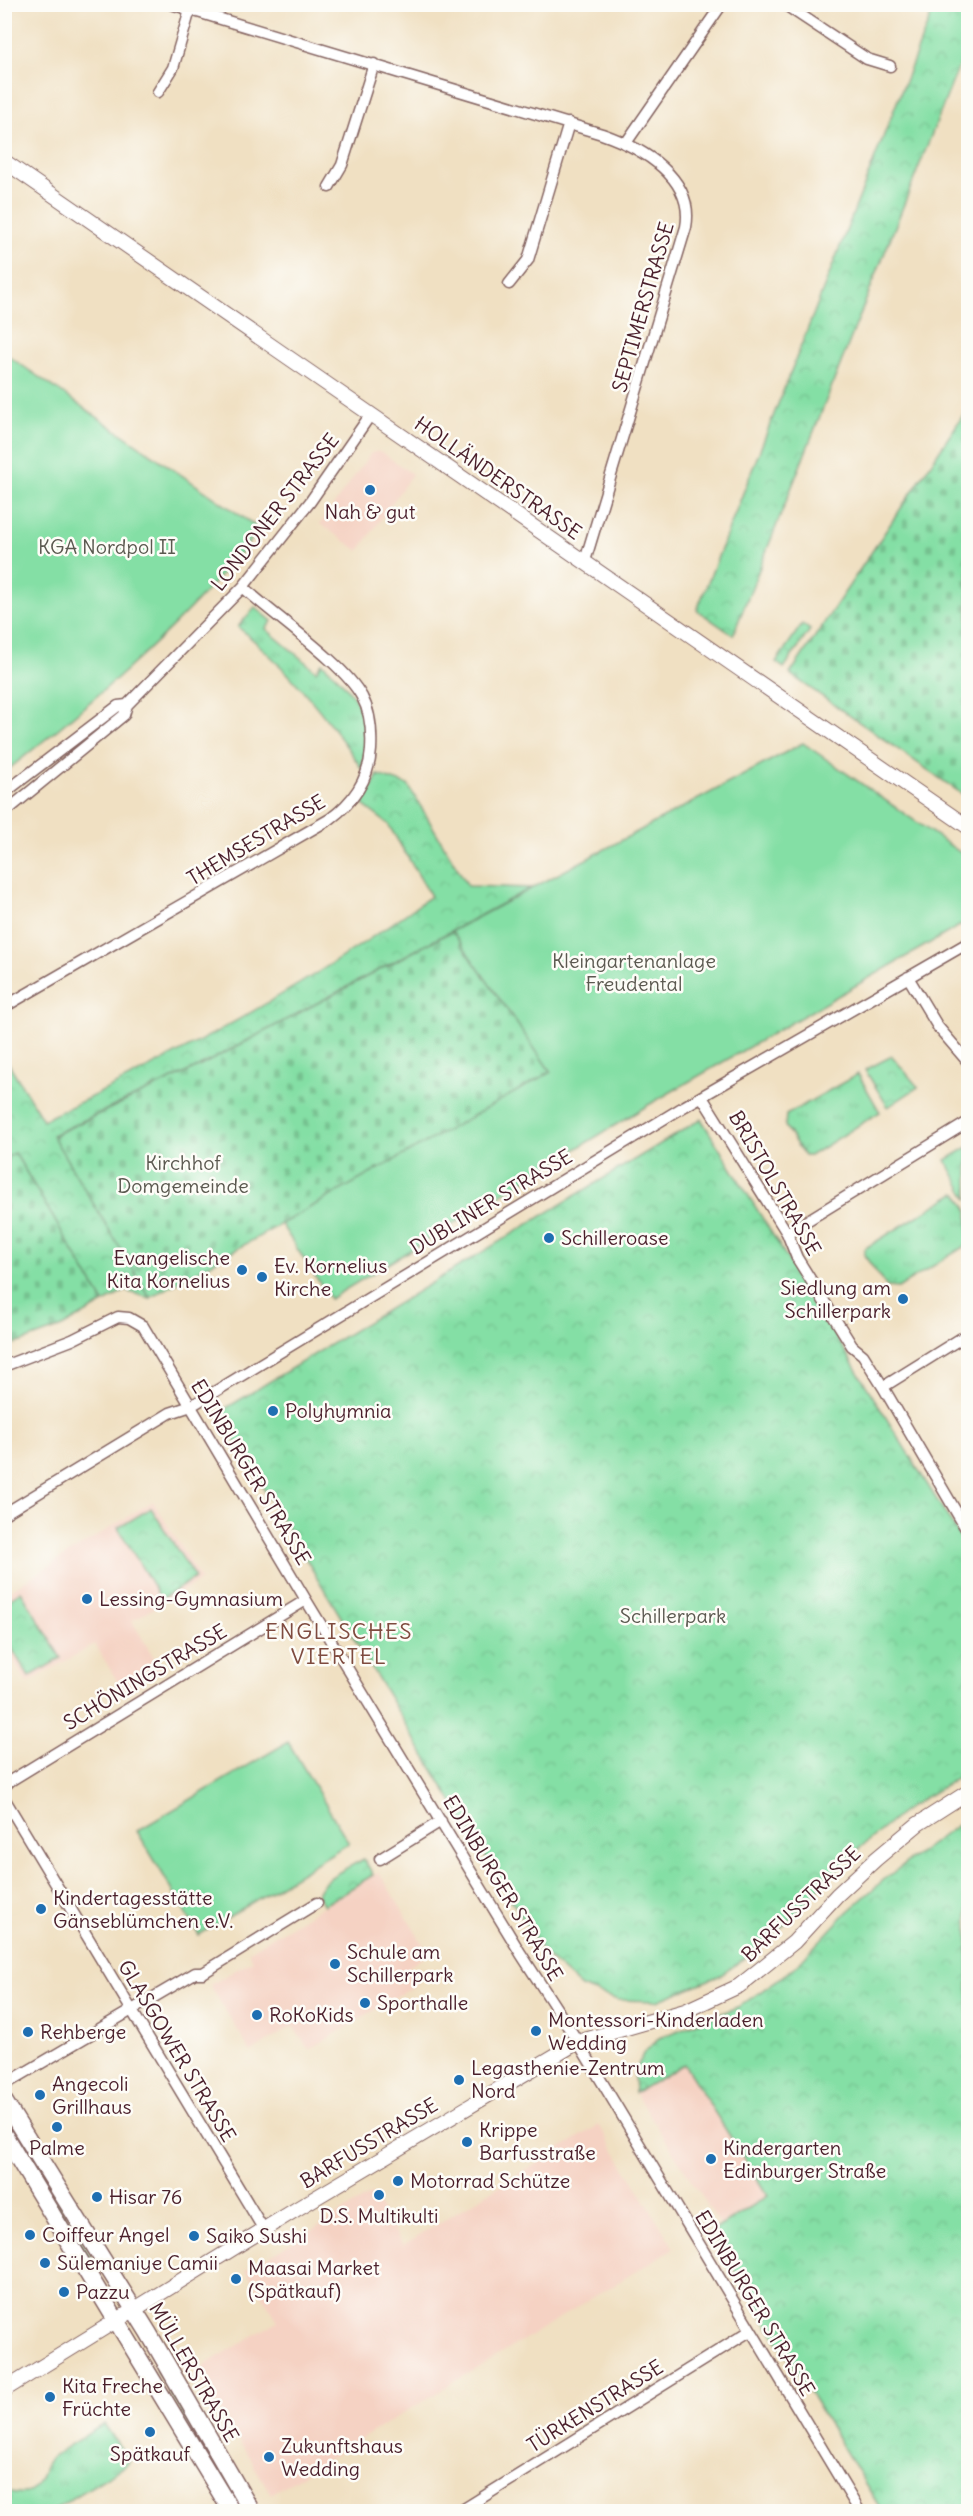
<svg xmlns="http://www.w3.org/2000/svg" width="973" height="2516" viewBox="0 0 973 2516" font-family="Delius,sans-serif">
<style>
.built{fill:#f5d2c3}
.grass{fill:url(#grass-tufts);stroke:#677f68;stroke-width:1.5}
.cemetery{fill:url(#cemetery-stones);stroke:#677f68;stroke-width:1.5}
.park{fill:url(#park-crowns);stroke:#677f68;stroke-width:1.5}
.garden{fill:#84dfa5;stroke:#677f68;stroke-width:1.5}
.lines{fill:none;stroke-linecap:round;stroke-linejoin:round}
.stream{stroke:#57b4d5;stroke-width:4}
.street-casing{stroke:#846360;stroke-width:13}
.secondary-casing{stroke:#846360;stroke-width:16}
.primary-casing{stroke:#846360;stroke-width:19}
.street{stroke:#fff;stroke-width:10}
.secondary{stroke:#fff;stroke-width:14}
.primary{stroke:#fff;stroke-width:16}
.poi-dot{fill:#1f6fb2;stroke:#fdfcf7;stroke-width:2}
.labels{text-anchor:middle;stroke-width:5;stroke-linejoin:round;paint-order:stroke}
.street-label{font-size:20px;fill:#4a1f2b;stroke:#fdfcf7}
.poi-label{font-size:20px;fill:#4a1f2b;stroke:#fdfcf7;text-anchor:start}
.park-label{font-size:20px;fill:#5b5950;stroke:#fdfcf7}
.quarter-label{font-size:22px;letter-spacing:1.5px;fill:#7f4b3f;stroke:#fdfcf7}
</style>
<defs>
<pattern id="grass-tufts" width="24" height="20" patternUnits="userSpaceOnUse" patternTransform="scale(1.5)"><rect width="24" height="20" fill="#84dfa5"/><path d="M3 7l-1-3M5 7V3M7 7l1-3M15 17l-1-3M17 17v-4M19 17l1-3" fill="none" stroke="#74bf8e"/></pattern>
<pattern id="cemetery-stones" width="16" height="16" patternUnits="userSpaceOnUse" patternTransform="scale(1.5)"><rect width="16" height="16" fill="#84dfa5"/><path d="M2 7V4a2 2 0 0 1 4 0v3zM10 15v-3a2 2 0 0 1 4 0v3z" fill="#74bf8e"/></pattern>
<pattern id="park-crowns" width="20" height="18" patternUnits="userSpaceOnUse" patternTransform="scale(1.5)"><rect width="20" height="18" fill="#84dfa5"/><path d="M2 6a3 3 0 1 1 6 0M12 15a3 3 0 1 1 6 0" fill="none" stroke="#74bf8e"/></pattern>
</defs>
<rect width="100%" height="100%" fill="#fdfcf7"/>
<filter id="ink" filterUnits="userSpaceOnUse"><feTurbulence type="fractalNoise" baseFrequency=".0167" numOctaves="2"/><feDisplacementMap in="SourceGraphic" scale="12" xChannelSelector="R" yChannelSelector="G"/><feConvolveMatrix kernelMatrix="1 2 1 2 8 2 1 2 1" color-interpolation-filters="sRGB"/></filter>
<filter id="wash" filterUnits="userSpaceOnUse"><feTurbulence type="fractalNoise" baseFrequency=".008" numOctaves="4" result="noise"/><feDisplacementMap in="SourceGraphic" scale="24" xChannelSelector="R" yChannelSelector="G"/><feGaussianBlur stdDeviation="1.35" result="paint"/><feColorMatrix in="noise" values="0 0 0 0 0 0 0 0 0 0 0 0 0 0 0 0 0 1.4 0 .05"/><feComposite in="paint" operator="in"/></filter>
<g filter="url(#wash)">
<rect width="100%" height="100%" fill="#f0e0c2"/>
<!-- built -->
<path class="built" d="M380 451 412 474 359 551 320 524 371 453Z
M153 1501 201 1580 132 1621 160 1668 123 1691 95 1644 27 1683 5 1646 4 1594Z
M379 1872 429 1954 407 1968 417 1984 309 2050 293 2026 251 2052 210 1985 253 1960 248 1952Z
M684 2064 768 2196 721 2226 635 2093Z
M599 2125 674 2248 271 2494 196 2370 278 2321 246 2270 372 2194 403 2245Z"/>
<!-- grass -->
<path class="grass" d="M255 607 272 621 266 629 316 671 322 663C360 695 372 720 362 769 326 715 288 668 238 627Z
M858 1074 880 1112 810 1156H804L785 1126 786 1115Z
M955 1193 958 1194 968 1211V1244L898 1288 887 1287 864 1255V1249Z
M5 2116 95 2262 93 2263H89L5 2122Z
M158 2368 236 2494 230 2498 156 2370Z
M104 2424 129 2460 125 2466 52 2511H5V2490C46 2504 36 2470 51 2458 67 2445 87 2435 104 2424Z"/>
<!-- cemetery -->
<path class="cemetery" d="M968 408V798L790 674Z
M452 931 551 1072 150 1298 52 1136 198 1067Z
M15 1153 104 1303 62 1327 5 1348V1158Z"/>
<!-- park -->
<path class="park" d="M927 5H968V59L964 53 733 635 697 610 934 8Z
M802 624 810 630 784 668 776 662Z
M378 775 408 785 468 886 531 888 198 1067 52 1135 150 1298 125 1291 104 1303 15 1153 5 1158 4 1056 43 1120C179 1056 309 985 431 896L388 824 363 805Z
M892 1056 918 1087 888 1107 865 1070Z
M701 1119 968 1550V1771L909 1807 849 1857 786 1923 748 1956 721 1975 657 2001 618 2000 581 1987 544 1954 218 1413Z
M968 1147V1200L946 1160Z
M151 1508 195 1578 161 1599 118 1528Z
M21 1591 61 1658 29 1677 5 1637V1602Z
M968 1817V2511H882L711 2232 768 2196 684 2064 635 2093 634 2075 643 2054 659 2038 740 2006 794 1968 847 1912 887 1877Z
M364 1859 373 1875 324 1905 317 1895C322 1877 348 1868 364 1859Z"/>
<!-- garden -->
<path class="garden" d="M4 353 260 529C186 622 97 699 5 772Z
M803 743 968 858V921L650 1104 330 1299 281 1224 551 1072 452 931Z
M288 1742 349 1843 199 1935 137 1831Z"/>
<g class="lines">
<!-- stream -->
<path class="stream" d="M963 39 968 48"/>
</g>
</g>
<g filter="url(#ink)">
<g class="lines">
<defs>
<path id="street" d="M171 4 602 134C642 148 695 178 686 227L585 561
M784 4 867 59 890 66
M158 92 173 68 190 10
M626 143 722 4
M329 187 342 165 374 64
M509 284 528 260 569 123
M4 793 118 706 127 705
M4 813 124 715 127 705 243 587 310 502 371 414
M908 977 938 1027 968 1062
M4 1007 330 819C353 802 369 780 371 750 372 732 371 713 362 697 345 664 273 615 243 587
M702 1097 787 1233 797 1258 852 1346 863 1355 883 1387 968 1532
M787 1233 968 1122
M4 1366 72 1340 118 1317 129 1318 143 1326 306 1600 521 1954 578 2042 860 2512
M883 1387 968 1334
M4 1514 170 1413 191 1406 221 1388 685 1106 968 943
M4 1787 10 1781 306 1600
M4 1798 264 2230
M380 1859 441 1821
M4 2085 195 1973H203L317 1903
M459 2512 750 2331"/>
<path id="secondary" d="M4 161 968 827
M4 2390 300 2207 578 2042 685 2011 739 1986 794 1942 837 1895 876 1859 918 1824 968 1792"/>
<path id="primary" d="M4 2101 148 2332 252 2512
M4 2135 232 2512"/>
</defs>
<!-- street casing -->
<use href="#street" class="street-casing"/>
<!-- secondary casing -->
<use href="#secondary" class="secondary-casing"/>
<!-- primary casing -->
<use href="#primary" class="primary-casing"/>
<!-- street -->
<use href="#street" class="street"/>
<!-- secondary -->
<use href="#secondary" class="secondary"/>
<!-- primary -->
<use href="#primary" class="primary"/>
</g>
</g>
<!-- markers -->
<g class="poi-dot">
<circle cx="370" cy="490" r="6"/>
<circle cx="549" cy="1238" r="6"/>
<circle cx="242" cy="1270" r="6"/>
<circle cx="262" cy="1277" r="6"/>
<circle cx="903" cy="1299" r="6"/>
<circle cx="273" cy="1411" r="6"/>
<circle cx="87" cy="1599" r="6"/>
<circle cx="41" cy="1909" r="6"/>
<circle cx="335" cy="1964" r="6"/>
<circle cx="365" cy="2003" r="6"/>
<circle cx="257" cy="2015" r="6"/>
<circle cx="536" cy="2031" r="6"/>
<circle cx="28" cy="2032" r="6"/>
<circle cx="459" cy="2080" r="6"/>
<circle cx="40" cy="2095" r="6"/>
<circle cx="57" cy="2127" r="6"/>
<circle cx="467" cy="2142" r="6"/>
<circle cx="711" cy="2159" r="6"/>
<circle cx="398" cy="2181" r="6"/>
<circle cx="379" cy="2195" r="6"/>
<circle cx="97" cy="2197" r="6"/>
<circle cx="30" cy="2235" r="6"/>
<circle cx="194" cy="2236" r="6"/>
<circle cx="45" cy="2263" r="6"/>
<circle cx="236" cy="2279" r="6"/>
<circle cx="64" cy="2292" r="6"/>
<circle cx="50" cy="2397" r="6"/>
<circle cx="150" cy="2432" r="6"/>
<circle cx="269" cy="2457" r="6"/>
</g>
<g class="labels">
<!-- street labels -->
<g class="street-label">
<text transform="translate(643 307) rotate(-74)" y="7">SEPTIMERSTRASSE</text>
<text transform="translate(498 478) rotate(35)" y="7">HOLLÄNDERSTRASSE</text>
<text transform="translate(275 512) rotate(-52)" y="7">LONDONER STRASSE</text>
<text transform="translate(256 840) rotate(-31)" y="7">THEMSESTRASSE</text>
<text transform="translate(775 1183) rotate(60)" y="7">BRISTOLSTRASSE</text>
<text transform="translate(491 1202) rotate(-31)" y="7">DUBLINER STRASSE</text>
<text transform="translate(251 1472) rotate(59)" y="7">EDINBURGER STRASSE</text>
<text transform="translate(145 1677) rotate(-31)" y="7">SCHÖNINGSTRASSE</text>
<text transform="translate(503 1888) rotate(59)" y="7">EDINBURGER STRASSE</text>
<text transform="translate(801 1904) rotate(-44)" y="7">BARFUSSTRASSE</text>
<text transform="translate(177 2051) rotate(59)" y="7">GLASGOWER STRASSE</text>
<text transform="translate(369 2143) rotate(-31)" y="7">BARFUSSTRASSE</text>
<text transform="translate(755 2303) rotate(59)" y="7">EDINBURGER STRASSE</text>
<text transform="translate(194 2372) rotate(60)" y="7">MÜLLERSTRASSE</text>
<text transform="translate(595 2406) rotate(-32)" y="7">TÜRKENSTRASSE</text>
</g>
<!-- poi labels -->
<g class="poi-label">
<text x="370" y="519" text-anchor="middle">Nah &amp; gut</text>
<text x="561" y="1245">Schilleroase</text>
<text x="230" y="1265" text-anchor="end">Evangelische<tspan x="230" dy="23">Kita Kornelius</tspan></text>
<text x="274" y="1273">Ev. Kornelius<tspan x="274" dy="23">Kirche</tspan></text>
<text x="891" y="1295" text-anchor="end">Siedlung am<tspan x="891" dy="23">Schillerpark</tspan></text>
<text x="285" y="1418">Polyhymnia</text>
<text x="99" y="1606">Lessing-Gymnasium</text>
<text x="53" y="1905">Kindertagesstätte<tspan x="53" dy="23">Gänseblümchen e.V.</tspan></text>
<text x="347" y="1959">Schule am<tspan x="347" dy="23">Schillerpark</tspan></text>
<text x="377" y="2010">Sporthalle</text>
<text x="269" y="2022">RoKoKids</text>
<text x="548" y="2027">Montessori-Kinderladen<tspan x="548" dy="23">Wedding</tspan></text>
<text x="40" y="2039">Rehberge</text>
<text x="471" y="2075">Legasthenie-Zentrum<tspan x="471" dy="23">Nord</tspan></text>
<text x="52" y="2091">Angecoli<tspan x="52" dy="23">Grillhaus</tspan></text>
<text x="479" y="2137">Krippe<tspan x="479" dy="23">Barfusstraße</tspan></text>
<text x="57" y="2155" text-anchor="middle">Palme</text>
<text x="723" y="2155">Kindergarten<tspan x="723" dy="23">Edinburger Straße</tspan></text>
<text x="410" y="2188">Motorrad Schütze</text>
<text x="109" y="2204">Hisar 76</text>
<text x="379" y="2223" text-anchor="middle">D.S. Multikulti</text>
<text x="42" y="2242">Coiffeur Angel</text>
<text x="206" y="2243">Saiko Sushi</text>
<text x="57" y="2270">Sülemaniye Camii</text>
<text x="248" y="2275">Maasai Market<tspan x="248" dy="23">(Spätkauf)</tspan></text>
<text x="76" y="2299">Pazzu</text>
<text x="62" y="2393">Kita Freche<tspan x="62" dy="23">Früchte</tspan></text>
<text x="281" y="2453">Zukunftshaus<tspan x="281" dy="23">Wedding</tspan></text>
<text x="150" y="2461" text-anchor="middle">Spätkauf</text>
</g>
<!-- park labels -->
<g class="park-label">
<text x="107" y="554">KGA Nordpol II</text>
<text x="634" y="968">Kleingartenanlage<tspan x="634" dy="23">Freudental</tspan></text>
<text x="183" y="1170">Kirchhof<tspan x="183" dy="23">Domgemeinde</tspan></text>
<text x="673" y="1623">Schillerpark</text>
</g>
<!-- quarter labels -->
<g class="quarter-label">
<text x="339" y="1639">ENGLISCHES<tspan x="339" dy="25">VIERTEL</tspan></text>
</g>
</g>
<!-- margin -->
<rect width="973" height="2516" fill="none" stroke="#fdfcf7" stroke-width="24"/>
</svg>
